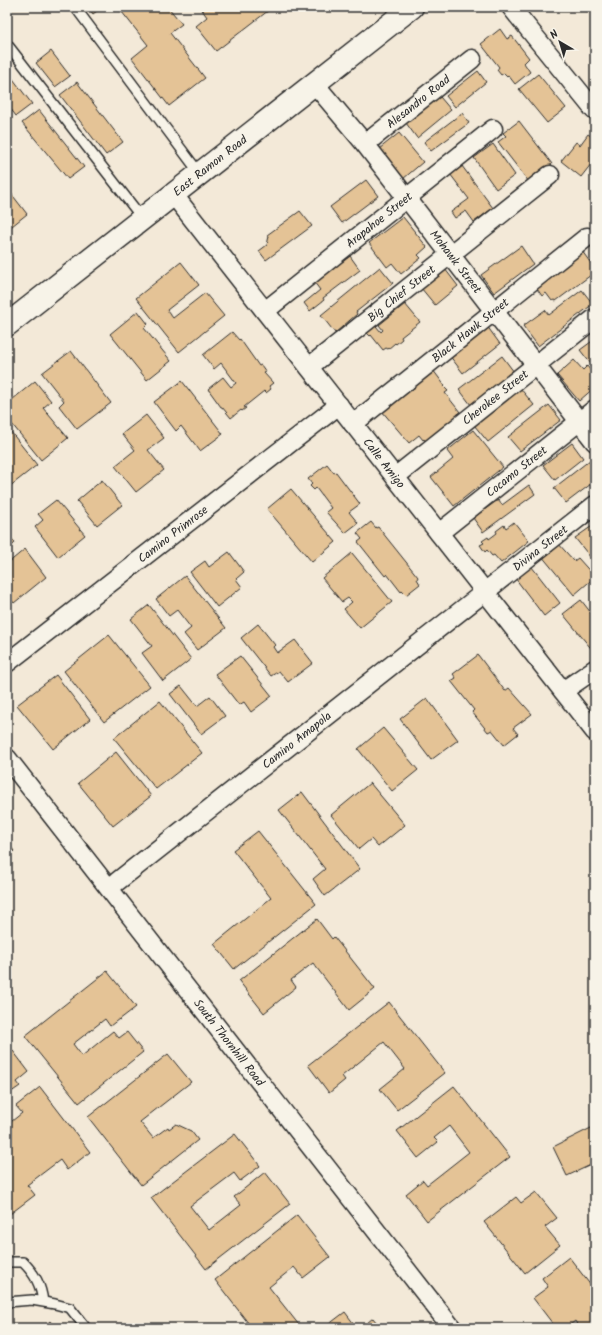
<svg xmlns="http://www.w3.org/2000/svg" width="602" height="1335" viewBox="0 0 602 1335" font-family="Kalam,sans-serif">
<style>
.building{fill:#e4c396;stroke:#2b2b2b}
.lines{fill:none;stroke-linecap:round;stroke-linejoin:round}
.service-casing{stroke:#2b2b2b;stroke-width:12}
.minor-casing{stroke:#2b2b2b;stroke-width:21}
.primary-casing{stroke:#2b2b2b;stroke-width:25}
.service{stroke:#f7f3e8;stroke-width:9}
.minor{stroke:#f7f3e8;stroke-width:18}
.primary{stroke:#f7f3e8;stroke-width:22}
.labels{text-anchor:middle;stroke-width:3.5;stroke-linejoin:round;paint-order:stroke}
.street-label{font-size:12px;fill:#2b2b2b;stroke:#f7f3e8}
</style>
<rect width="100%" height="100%" fill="#f3e9d8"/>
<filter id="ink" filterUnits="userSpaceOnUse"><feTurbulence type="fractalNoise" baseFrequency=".025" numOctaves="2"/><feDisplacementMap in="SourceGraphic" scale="8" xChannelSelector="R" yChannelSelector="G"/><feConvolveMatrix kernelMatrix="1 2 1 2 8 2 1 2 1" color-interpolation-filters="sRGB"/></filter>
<g filter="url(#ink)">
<!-- building -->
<path class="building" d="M88 7H102L93 14Z
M118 7H168L182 24 170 33 205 78 169 106 132 58 148 45Z
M200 7H273L216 51 196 26 207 17Z
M500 29 507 39 512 36 529 58 524 63 530 72 515 84 508 75 507 76 504 73 501 75 497 70 499 67 481 44Z
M51 51 70 76 55 87 36 63Z
M7 71 32 104 16 116 7 104Z
M478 71 486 82 455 107 446 96Z
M538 74 566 108 547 123 519 89Z
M77 82 123 142 106 155 60 95Z
M435 91 451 110 417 138 406 123 392 135 387 130Z
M39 110 84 167 68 179 22 123Z
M462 113 469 123 431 151 424 142Z
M519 121 552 164 529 182 498 142 506 136 503 133Z
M399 133 423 162 403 179 379 149Z
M588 134 595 139V159L581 177 561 161 576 142 580 145Z
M493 144 515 175 496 189 474 158Z
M459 162 493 208 474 222 466 211 455 218 451 212 469 199 447 170Z
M366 180 378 196 342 223 330 207Z
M7 188 27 214 7 230Z
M300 211 312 226 266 260 259 251 267 245 269 236 267 235Z
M403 217 427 247 418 255 421 258 401 274 392 263 387 267 369 243Z
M521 246 533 264 494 293 481 275Z
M582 251 595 269V272L556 301 554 300 552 301 546 293 542 296 535 286Z
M350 256 360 270 323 298 324 300 310 311 304 303 320 290 314 282Z
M181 262 199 285 167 310 173 318 205 293 224 316 179 352 136 298Z
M380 267 393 283 356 312 357 314 335 333 321 315Z
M445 269 458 286 435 305 421 288Z
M582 290 593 304 538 346 523 326 545 310 549 315Z
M405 304 420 322 401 337 402 339 396 344 395 343 388 349 386 348 383 350 371 335 370 336 367 333 376 326 381 332 383 330 379 325Z
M138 311 148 324 144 328 171 361 147 380 110 334Z
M487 326 500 344 463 373 449 355Z
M232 332 239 340 240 339 259 366 261 365 266 372 264 373 273 383 269 386 271 389 266 393 264 391 244 407 246 408 242 411 241 410 231 418 222 407H221L208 389 223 377 231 387 236 383 221 363 214 369 203 355Z
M595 339V369L580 350Z
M71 351 111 403 77 429 59 406 64 401 42 373Z
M502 356 514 372 471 405 459 389Z
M574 360 583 370 587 366 595 376V387L579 401 557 375Z
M433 370 445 386 444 387 448 391 445 393 460 412 458 413 460 416 427 443 424 439 423 440 419 435 409 443 381 410Z
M35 381 51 401 43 408 68 438 41 460 7 418V404Z
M182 381 223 434 200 451 181 426 176 431 154 402Z
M520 388 534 405 488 442 474 425Z
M549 405 561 420 520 451 508 437Z
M146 415 164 438 148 450 164 470 136 492 115 466 135 450 122 434Z
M7 427 37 465 9 487 7 485Z
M473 430 503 467 454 506 431 477 453 459 447 451Z
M572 443 583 458 555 480 543 465Z
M590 460 595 466V481L566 503 554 488Z
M327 464 334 473 336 472 360 504 349 512 358 523 345 533 326 512 331 508 316 488 314 490 310 486 312 484 308 479Z
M102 480 122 505 97 525 77 501Z
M529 485 535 494 483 532 473 518 498 500 502 505Z
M291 489 336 542 312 562 267 509Z
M56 500 85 535 58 557 35 527 43 520 38 514Z
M371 522 376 528 378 527 418 577 417 579 420 584 406 595 402 591 401 592 387 574 385 576 358 542 362 539 357 533Z
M514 522 529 541 501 563 494 555 492 556 487 550 485 552 480 545 484 543 482 541 488 537 489 539 497 533 496 531 504 525 506 528Z
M595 524V563L575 538Z
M7 533 15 543 7 550Z
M557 542 574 561 578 558 595 577 574 595 541 555Z
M25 549 46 577 14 603 7 595V564Z
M229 552 244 572 236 579 242 587 217 607 190 572 205 561 209 567Z
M352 553 392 602 360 628 344 609 352 602 348 598 342 602 322 578Z
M528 562 560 603 544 616 512 574Z
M185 576 226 628 197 650 184 634 191 628 177 610 169 616 156 599Z
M581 600 595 618V651L594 652 563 614Z
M149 605 191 659 163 681 142 653 152 646 131 619Z
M258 624 275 645 273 647 277 653 295 640 313 663 288 682 279 671 271 676 241 638Z
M109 635 150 686 104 722 64 671Z
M478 655 505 691 509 688 532 714 513 728 518 734 504 745 492 730 488 732 472 712 474 710 451 681 456 678 453 674Z
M240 656 272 696 251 712 244 702 239 705 215 674Z
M56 675 90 719 53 749 17 705Z
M181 686 197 706 210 696 225 716 201 734 170 694Z
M427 698 458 740 431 760 400 719Z
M160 701 202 753 156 789 114 738Z
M383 728 418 770 392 791 358 749Z
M116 752 151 796 113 826 78 783Z
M370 783 405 825 378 847 371 839 359 849 331 815Z
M302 792 360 869 325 896 313 879 325 869 279 810Z
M258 831 316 904 234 969 214 944 271 898 233 850Z
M7 842 14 851 7 856Z
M317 919 332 939 334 937 375 989 349 1010 313 963 291 980 296 987 264 1013 239 981Z
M107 971 136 1007 119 1020V1019L110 1026 105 1019 73 1044 82 1056 113 1031 119 1038 127 1032 143 1052 79 1103 25 1036Z
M389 1002 445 1073 397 1110 380 1089 405 1069 384 1042 342 1076 345 1080 329 1093 308 1065Z
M7 1043 29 1072 17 1082 20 1086 7 1095Z
M168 1054 191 1082 140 1122 153 1138 168 1127 169 1129 176 1124 191 1131 198 1140 141 1185 88 1117Z
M454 1086 510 1157 427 1221 406 1194 423 1180 427 1185 469 1152 449 1126 434 1138 438 1142 418 1158 397 1131Z
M40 1087 90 1152 67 1170 60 1160 27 1185 35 1195 10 1214 7 1210V1125L22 1113 16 1106Z
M595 1126V1148L592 1149 595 1154V1163L567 1176 553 1147Z
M235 1134 260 1166 240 1181 234 1173 190 1206 209 1230 241 1205 234 1197 265 1172 290 1204 206 1269 151 1198Z
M536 1192 557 1218 545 1227 560 1245 525 1273 484 1222 516 1197 521 1203Z
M297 1215 330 1257 303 1278 294 1267 269 1287 299 1325 296 1328H252L215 1280Z
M569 1257 592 1287 595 1284V1322L593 1324 595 1328H577L579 1327 575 1321 566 1328H556L533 1298 548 1287 542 1278Z
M345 1312 357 1328H324Z
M373 1318 381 1328H361Z
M50 1321 55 1328H42Z"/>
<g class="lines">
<defs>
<path id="service" d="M75 7 200 174
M7 44 142 218
M7 1262H23C35 1274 41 1285 43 1302
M7 1302 32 1300 55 1304 70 1308 86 1328"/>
<g id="minor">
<path d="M511 7 595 111"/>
<path id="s1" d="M314 83 365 144 595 442"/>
<path id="s2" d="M365 144 472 59"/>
<path id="s3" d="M173 194 595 732"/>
<path id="s4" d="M265 311 493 129"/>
<path id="s5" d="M309 367 550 175"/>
<path id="s6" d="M353 424 587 237"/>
<path id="s7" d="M395 477 595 318"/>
<path id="s8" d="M439 533 595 409"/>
<path id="s9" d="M7 663 339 405"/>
<path d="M563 691 595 669"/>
<path id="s10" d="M7 758 452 1328"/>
<path id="s11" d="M109 888 595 505"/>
</g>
<g id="primary">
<path id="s12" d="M7 325 412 7"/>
</g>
</defs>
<!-- service casing -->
<use href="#service" class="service-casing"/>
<!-- minor casing -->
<use href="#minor" class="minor-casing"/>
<!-- primary casing -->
<use href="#primary" class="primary-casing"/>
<!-- service -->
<use href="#service" class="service"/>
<!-- minor -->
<use href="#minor" class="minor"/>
<!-- primary -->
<use href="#primary" class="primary"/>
</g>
</g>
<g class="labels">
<!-- street labels -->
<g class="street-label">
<text dy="4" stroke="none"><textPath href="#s2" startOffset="68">Alesandro Road</textPath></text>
<text dy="4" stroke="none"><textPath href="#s12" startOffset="258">East Ramon Road</textPath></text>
<text dy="4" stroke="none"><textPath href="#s4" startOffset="146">Arapahoe Street</textPath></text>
<text dy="4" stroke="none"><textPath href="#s1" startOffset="228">Mohawk Street</textPath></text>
<text dy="4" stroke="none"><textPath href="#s5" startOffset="118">Big Chief Street</textPath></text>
<text dy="4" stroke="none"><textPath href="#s6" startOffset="150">Black Hawk Street</textPath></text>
<text dy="4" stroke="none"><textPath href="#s7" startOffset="128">Cherokee Street</textPath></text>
<text dy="4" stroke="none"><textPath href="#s3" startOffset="342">Calle Amigo</textPath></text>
<text dy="4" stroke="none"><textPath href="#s8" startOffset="99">Cocamo Street</textPath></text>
<text dy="4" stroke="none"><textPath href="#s9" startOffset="210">Camino Primrose</textPath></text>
<text dy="4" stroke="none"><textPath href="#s11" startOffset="549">Divina Street</textPath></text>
<text dy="4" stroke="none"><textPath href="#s11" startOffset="239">Camino Amapola</textPath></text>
<text dy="4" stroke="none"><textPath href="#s10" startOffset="361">South Thornhill Road</textPath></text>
</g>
</g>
<!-- margin -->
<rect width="602" height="1335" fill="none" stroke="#f7f3e8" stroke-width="24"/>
<rect x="12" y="12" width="578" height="1311" fill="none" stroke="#2b2b2b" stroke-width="1.5" filter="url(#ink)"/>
<!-- north arrow -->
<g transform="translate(560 42) rotate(322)" stroke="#f7f3e8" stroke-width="3" paint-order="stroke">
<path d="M0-3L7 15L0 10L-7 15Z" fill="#2b2b2b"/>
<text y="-6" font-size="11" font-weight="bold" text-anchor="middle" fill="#2b2b2b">N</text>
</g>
</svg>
